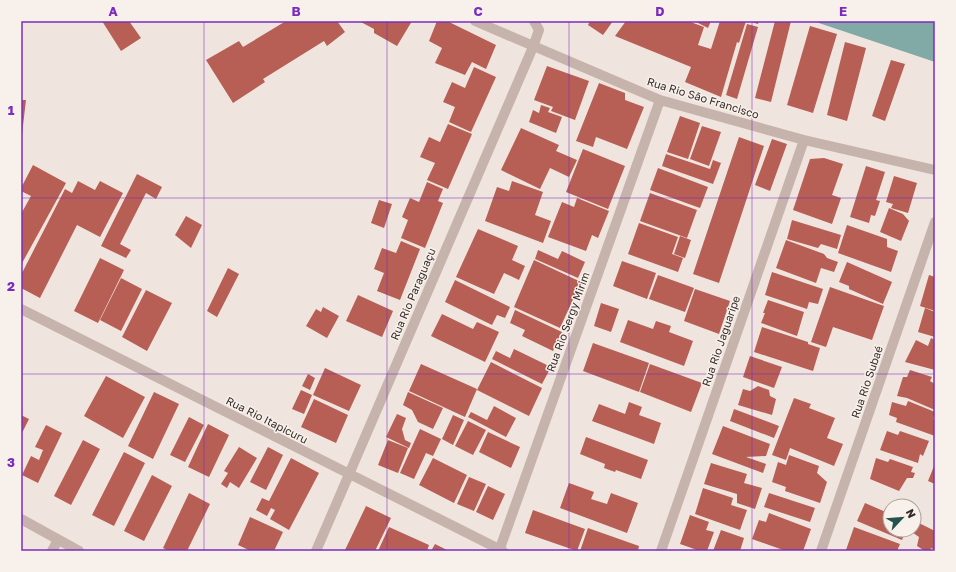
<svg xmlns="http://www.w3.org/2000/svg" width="956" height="572" viewBox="0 0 956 572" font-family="'Golos Text',sans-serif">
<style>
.water{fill:#81a9a5}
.building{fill:#b75e55}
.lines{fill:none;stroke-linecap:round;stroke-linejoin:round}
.lane{stroke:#c6b4ac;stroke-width:10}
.street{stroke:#c6b4ac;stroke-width:10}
.grid{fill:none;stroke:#7b2cbf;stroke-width:1;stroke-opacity:0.55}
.labels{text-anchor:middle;stroke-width:3;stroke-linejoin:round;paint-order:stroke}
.street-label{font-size:11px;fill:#352c2a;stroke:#f8f0ea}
.neatline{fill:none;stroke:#7b2cbf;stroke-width:1.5}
.grid-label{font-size:13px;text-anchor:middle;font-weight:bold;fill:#7b2cbf}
</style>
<rect width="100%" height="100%" fill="#f0e5de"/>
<!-- water -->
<path class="water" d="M813 21H935V62Z"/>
<!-- building -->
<path class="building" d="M102 21H129L141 38 121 51Z
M286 21H337L345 32 327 46 324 41 263 79 265 82 233 103 206 60 239 41 243 47Z
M359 21H412L397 46 374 33V29Z
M437 21H447L496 45 486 69 472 62 465 75 435 63 442 48 429 41Z
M590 21H613L603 35 588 25Z
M626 21H688L704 27 698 45 711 49 720 21H746L739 43 737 42 721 97 685 82 691 67 615 36Z
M694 21H711L708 28Z
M748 21H759L758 24Z
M775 21H791L771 102 755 98Z
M747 24 758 27 737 99 726 95Z
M810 26 837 34 813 113 787 105Z
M845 42 866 48 847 121 827 115Z
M891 60 905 64 885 121 872 116Z
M547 66 589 81 575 120 551 111 553 107 534 100Z
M474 67 496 77 471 132 449 122 455 107 443 102 452 82 465 88Z
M599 83 625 93V100L644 107 627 149 596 137 593 147 576 141Z
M21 100H26L22 134H21Z
M541 105 550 108 548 112 562 117 556 133 529 122 533 110 539 113Z
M680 116 700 123 688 159 667 152Z
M448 124 472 134 448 189 427 180 435 163 420 157 429 137 440 142Z
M702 126 721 132 709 166 690 159Z
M521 128 559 145 556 151 577 160 569 177 550 168 540 189 501 170Z
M739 137 764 146 719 283 693 274Z
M772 139 787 144 770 191 755 185Z
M583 149 625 166 608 209 566 192Z
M666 154 710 169 713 160 721 163 713 184 662 166Z
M824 158 843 164 832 195 841 198 832 224 793 210 810 159Z
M33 165 66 183 21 265V214L31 196 21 191V188Z
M866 166 885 172 876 200 880 201 875 216 871 215 869 223 850 217Z
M658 168 708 187 700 208 650 190Z
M137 174 162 187 156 199 146 193 120 244 131 250 126 258 101 246Z
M894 176 917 183 908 213 891 208 893 204 886 202Z
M78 181 95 190 100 181 123 193 100 237 77 225 40 298 21 288V275L65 189 72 193Z
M512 181 543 192 535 215 551 221 543 243 485 221 497 187 509 191Z
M427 182 443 189 438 201 443 203 425 248 401 238 408 220 402 217 410 198 419 202Z
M650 193 697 210 687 238 640 221Z
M577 198 609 211 598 238 592 235 586 251 548 237 562 202 574 207Z
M379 200 392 204 384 228 371 223Z
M889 208 903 214 909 221 901 241 880 232Z
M186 216 202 225 191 248 175 235Z
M792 220 841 235 837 249 821 244 818 248 787 239Z
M639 223 678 237 672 254 683 258 678 272 628 254Z
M847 225 887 239V247L898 251 891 272 838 253Z
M478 229 518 246 512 260 525 266 519 280 504 273 494 294 456 277Z
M680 236 691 240 685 258 674 254Z
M786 240 824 254 827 258 838 262 834 272 821 268 816 283 776 268Z
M401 241 420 249 400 300 377 291 384 273 374 269 382 248 396 253Z
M538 250 558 259 562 251 585 262 578 278 535 259Z
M100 258 124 270 98 323 74 311Z
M534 260 581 282 560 328 514 307Z
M622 261 656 273 647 299 613 286Z
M847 262 892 282 883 304 849 289V286L839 282Z
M228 268 239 274 217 317 207 311Z
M772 272 823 289 818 304 809 302 807 309 765 295Z
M658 275 694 288 685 312 649 299Z
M929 275 935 277V311L920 306Z
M121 278 142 289 121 331 100 320Z
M455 280 510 307 505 318 497 315 492 325 445 302Z
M830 287 884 306 872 340 833 327 826 347 811 342Z
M695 289 730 301 719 334 684 321Z
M146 290 172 303 147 351 122 337Z
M358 295 393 311 382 337 346 321Z
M768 300 804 312 797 336 761 323 765 313H763Z
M601 303 619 309 611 332 594 326Z
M323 307 339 316 327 338 306 326 316 309 321 312Z
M925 308 935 312V337L918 332Z
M515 310 562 332 553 351 522 336 525 330 510 323Z
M442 314 473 329 477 322 499 332 485 362 431 336Z
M628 320 653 329 656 321 671 326 669 332 693 341 684 366 620 342Z
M762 327 808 342V344L820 348 813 371 754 352Z
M931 338 935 340V370L905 362 916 340 928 346Z
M593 343 649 363 639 392 583 371Z
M514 349 551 367 542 384 492 359 496 351 510 358Z
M750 356 782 367 774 388 743 377Z
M491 362 542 388 529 416 477 390Z
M421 364 477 389 465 417 409 391Z
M650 364 702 383 691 412 640 392Z
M325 368 361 385 349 411 313 395Z
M910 370 932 377 930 381 935 384V410L907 398 897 396 903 377H907Z
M308 374 315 378 310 390 302 386Z
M106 376 145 397 123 438 84 416Z
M758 386 769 390 770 396 776 399 772 415 738 405 743 389 750 391Z
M301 390 312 395 304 414 292 409Z
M154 392 179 404 153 459 128 446Z
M408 392 443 408 433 429 418 422 412 410 403 405Z
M794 398 811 404 809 408 835 418 827 438 843 444 834 466 790 448 786 460 772 455Z
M314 399 348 415 336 443 301 427Z
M908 401 935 412 933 419 935 421V436L896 422 897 418 889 415 892 402 906 406Z
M629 402 642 407 639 415 661 423 654 444 592 421 599 404 625 414Z
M494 406 516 418 506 437 468 417 471 412 487 420Z
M734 409 779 426 774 438 730 421Z
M397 414 406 418 402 429 405 440 411 443 409 448 386 437Z
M21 415 29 419 21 435Z
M453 415 464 420 453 445 442 439Z
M189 417 204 425 185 462 170 455Z
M468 421 486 430 473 455 455 446Z
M208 424 229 435 209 477 188 467Z
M46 425 62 433 38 483 22 475 31 456 39 460 43 450 35 447Z
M723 426 770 444 766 456 746 457 766 464 763 473 712 454Z
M420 429 441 439 433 456 426 453 414 479 400 473Z
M887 431 898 435 900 431 929 441 923 456 920 454 918 463 880 450Z
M488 432 520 447 511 468 479 452Z
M586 437 648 460 641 479 616 470 615 472 604 468 605 464 580 454Z
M83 440 100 449 71 505 54 496Z
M388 440 408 448 398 473 378 465Z
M239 447 257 458 239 488 230 482 227 488 221 484 228 473 224 471Z
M268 447 283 455 266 490 250 482Z
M124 452 145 463 114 526 92 515Z
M789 455 819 466 817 473 827 482 820 503 785 491 786 487 772 482 778 462 786 465Z
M291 458 319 473 289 530 270 519 275 510 271 508 267 516 256 510 262 498 269 501Z
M433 458 467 475 454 503 419 485Z
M876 458 888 462 890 459 913 467 911 472 915 473 913 478H907L899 491 870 479Z
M711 463 747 474 744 483 762 488 755 509 737 503V494L704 484Z
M934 466 935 467V484L928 481Z
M152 475 172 486 144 541 124 531Z
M469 477 486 484 474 511 457 504Z
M569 483 594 492 591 499 607 504 611 493 638 503 627 533 560 508Z
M488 486 505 494 493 520 476 512Z
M703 488 733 498 731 505 747 510 740 530 695 514Z
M189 493 210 504 187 551H169L163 548Z
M769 493 815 508 810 522 764 507Z
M865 503 888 513 890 509V530H906L902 540 857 521Z
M366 506 391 518 375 551H347L345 550Z
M533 510 585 529 577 551 525 533Z
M769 513 811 529 803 551H786L752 539 759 520 766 522Z
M690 515 709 522 706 530 714 532 707 551H700L680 544Z
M250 517 283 532 274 551H251L238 545Z
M915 521 935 531V550L931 548 930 551H925L917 546 919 537 909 530H914Z
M389 527 429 545 427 551H378Z
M854 527 900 544 897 551 846 550Z
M588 528 639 546 638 551H580Z
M721 530 744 538 740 551H713Z
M435 544 449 551H431Z"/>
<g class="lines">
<!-- lane -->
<path class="lane" d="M21 519 79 551
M52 551 58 540"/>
<!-- street -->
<path class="street" d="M475 21 660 100 804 140 935 170
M21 309 503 551
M316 551 533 47 539 30 534 21
M499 551 660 100
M661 551 804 140
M821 551 935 222"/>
</g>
<!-- grid -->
<path class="grid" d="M204 21V551M387 21V551M569 21V551M752 21V551M21 198H935M21 374H935"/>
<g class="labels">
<!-- street labels -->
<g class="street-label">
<text transform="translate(703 98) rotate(17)" y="4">Rua Rio São Francisco</text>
<text transform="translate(413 294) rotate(-67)" y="4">Rua Rio Paraguaçu</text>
<text transform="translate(568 322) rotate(-70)" y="4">Rua Rio Sergy Mirim</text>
<text transform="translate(721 341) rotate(-71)" y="4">Rua Rio Jaguaripe</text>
<text transform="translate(867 382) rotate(-71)" y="4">Rua Rio Subaé</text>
<text transform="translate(267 420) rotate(27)" y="4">Rua Rio Itapicuru</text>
</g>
</g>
<!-- border -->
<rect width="956" height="572" fill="none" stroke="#f8f0ea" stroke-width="44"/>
<!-- north arrow -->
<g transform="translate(902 518) rotate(64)"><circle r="19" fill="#f8f0ea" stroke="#aaa29d"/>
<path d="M0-3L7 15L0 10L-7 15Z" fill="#24524e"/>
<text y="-6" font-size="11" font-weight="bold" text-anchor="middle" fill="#352c2a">N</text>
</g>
<rect x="22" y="22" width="912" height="528" class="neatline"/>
<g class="grid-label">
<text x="113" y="16">A</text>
<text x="296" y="16">B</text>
<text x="478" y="16">C</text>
<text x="660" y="16">D</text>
<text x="843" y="16">E</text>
<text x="11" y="115">1</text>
<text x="11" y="291">2</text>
<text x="11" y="467">3</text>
</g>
</svg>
